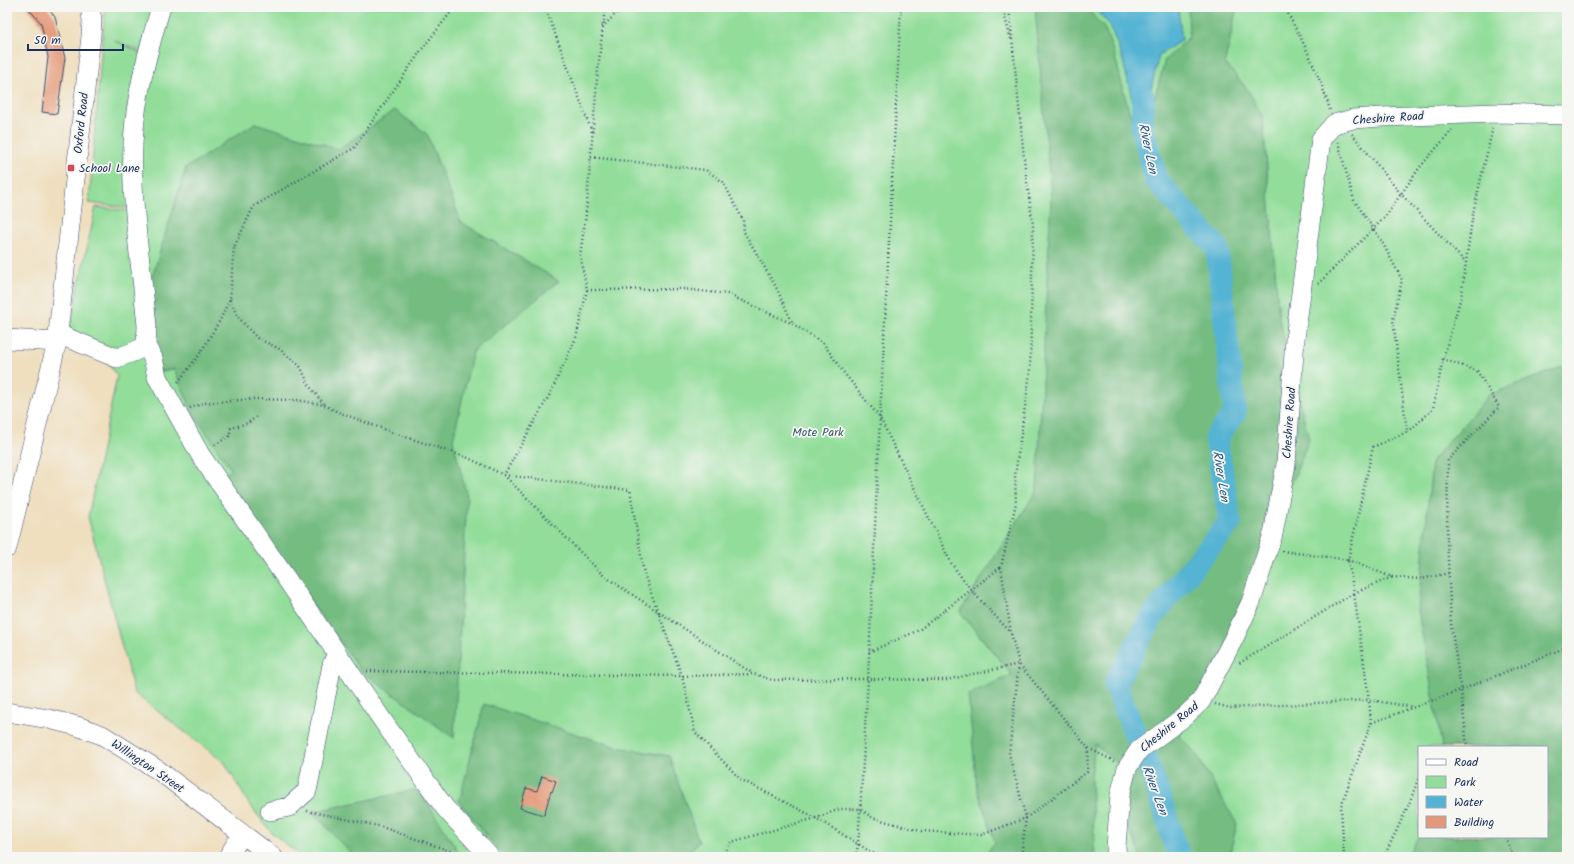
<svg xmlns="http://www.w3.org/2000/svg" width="1574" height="864" viewBox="0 0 1574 864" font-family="Kalam,sans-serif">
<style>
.green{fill:#91dd99;stroke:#56867c;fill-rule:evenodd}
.forest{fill:#74bc81;stroke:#487670}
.water{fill:#54b3d3;stroke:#387198}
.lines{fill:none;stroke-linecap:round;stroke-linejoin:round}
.river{stroke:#54b3d3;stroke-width:23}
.building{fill:#e49877}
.minor-casing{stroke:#3b496d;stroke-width:20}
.path{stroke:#3b496d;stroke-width:2.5;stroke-dasharray:1 3;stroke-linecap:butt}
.minor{stroke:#fff;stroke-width:19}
.poi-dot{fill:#d1495b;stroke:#f6f6f2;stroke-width:1.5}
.labels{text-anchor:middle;stroke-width:3.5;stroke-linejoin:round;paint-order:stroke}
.street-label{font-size:12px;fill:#1b2f5e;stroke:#f6f6f2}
.poi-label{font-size:12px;fill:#1b2f5e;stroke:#f6f6f2;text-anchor:start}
.park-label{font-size:12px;fill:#385a6d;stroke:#f6f6f2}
.water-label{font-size:13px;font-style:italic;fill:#2c5781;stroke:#f6f6f2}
</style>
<rect width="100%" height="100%" fill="#f6f6f2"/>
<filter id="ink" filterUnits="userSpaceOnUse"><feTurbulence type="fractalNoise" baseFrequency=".025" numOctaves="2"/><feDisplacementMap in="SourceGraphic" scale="8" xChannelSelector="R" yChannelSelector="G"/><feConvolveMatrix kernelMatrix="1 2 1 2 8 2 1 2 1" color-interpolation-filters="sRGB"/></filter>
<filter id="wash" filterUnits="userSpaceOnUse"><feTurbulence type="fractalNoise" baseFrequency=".012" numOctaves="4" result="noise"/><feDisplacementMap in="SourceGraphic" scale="16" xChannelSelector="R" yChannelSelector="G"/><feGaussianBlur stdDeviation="0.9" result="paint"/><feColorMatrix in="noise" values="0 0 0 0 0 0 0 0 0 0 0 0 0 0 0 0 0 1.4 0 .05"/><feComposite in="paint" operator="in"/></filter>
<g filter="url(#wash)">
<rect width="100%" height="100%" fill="#efdfbf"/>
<!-- green -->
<path class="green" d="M105 7H1567V857H302L272 833 249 804 225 763 134 693 88 517 117 376 98 350 69 329 96 207 130 211 145 53 113 40 144 55 129 208 89 203ZM1419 747H1547V837H1419Z"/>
<!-- forest -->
<path class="forest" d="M1035 7H1090C1091 19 1102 21 1106 32 1120 64 1123 99 1136 131L1146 129 1165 60 1189 37 1188 7H1237L1225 63 1248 90 1263 117 1279 318 1309 439 1237 625 1179 736 1195 752 1237 824 1229 857H1141L1124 816 1128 773 1095 744 1091 779 1095 857H984L995 842 977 789 968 694 1012 675 960 612 1037 490 1051 197Z
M395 110 427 134 461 222 559 281 473 351 453 440 467 497 454 738 361 671 222 477 231 469 192 411 174 369 159 372 149 287 186 168 255 123 339 149Z
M1567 365V857H1406L1419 836 1547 837V747H1442L1418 610 1432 461 1489 395Z
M484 704 617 747 669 756 699 842 683 857H507L497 848 459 802Z
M418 789 462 857H354L313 812Z"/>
<!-- water -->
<path class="water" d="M1093 7H1178L1182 40 1159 55 1142 128 1134 109 1123 61 1110 25Z"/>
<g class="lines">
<!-- river -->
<path class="river" d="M1143 97 1142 128 1156 180 1217 248 1235 413 1216 437 1230 522 1151 618 1115 684 1156 785 1179 857"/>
</g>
<g id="blocks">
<!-- building -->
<path class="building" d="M27 7H47L55 17 65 58 57 114 42 112 48 57 41 23Z
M542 776 556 781 552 792 551 791 544 815 520 808 526 788 537 791Z"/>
</g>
</g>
<g filter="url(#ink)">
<use href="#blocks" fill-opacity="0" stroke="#3b496d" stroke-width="1"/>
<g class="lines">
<defs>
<path id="minor" d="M58 334 117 358 133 352 146 346 153 358 157 377 201 456 288 581 385 724 445 808 490 857
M7 339 57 342
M146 346 147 326C141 259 127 187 135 120 139 82 150 43 161 7
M7 548 57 342 91 36 92 20 90 7
M7 712 49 719 77 726 102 735 158 770 273 857
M270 811 289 807 307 791 332 665 337 653
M228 857 242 834
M1117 857 1116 847 1120 795 1127 768 1139 750 1184 717 1201 701 1235 636 1251 602 1273 534 1286 464 1295 339 1321 139 1334 124 1353 119 1382 117 1496 113 1567 115"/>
</defs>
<!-- minor casing -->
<use href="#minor" class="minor-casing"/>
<!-- path -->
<path class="path" d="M545 7 592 132
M1002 7 1011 39
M1009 7 1025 168 1033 225 1030 372 1015 476 1016 503 1001 567 1011 633 1019 664 1009 754 1026 818 1021 857
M1284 7C1303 40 1319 74 1330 110
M602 27 623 7
M1352 134 1401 194 1465 262
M591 157 706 170 723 182 743 220 744 232 776 287 793 324
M1318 284 1385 217 1420 167 1452 130
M587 290 683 289 727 294 793 324 823 343 844 373 880 418 951 563 971 590 1011 633
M230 299 238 317 257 338 278 348 300 366 310 387 324 404
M1443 359 1477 371 1499 407 1448 460 1447 537 1451 625 1461 690 1467 747
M178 382 199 355 219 322 230 299 234 247 254 206 354 148 422 49 455 7
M190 408 204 403 254 399 297 400 324 405 338 412 394 433 466 457 504 475 550 394 576 338 587 290 580 255 586 214 597 79 605 7
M1408 432 1433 409 1443 359 1461 297 1473 213 1493 127
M215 445 229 436 231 428 248 423 256 417
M504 475 630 490 644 574 682 676 695 732 740 779 816 818 840 809H860L873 818 921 831 981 835 1026 818 1087 772 1088 748
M504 475 604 576 752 673
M1282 551 1348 560 1354 593 1392 577 1348 560 1373 447 1407 432 1393 320 1402 280 1381 240 1354 200 1338 142
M1392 577 1421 579 1449 573
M869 652 919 630 1001 567
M367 671 682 676 754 674 772 680 868 679 946 680 1019 664 1088 748 1114 761
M1215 704 1230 708 1369 700 1354 593 1238 664
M1371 723 1369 700 1413 707
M307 811 379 826 467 857
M1506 837 1513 857
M723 857 731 842 816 818 879 857
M856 857 858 845 868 679 880 418 901 7
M1344 857 1341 806 1371 723 1461 690 1567 647
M1384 857 1409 804 1419 777"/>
<!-- minor -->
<use href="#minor" class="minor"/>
</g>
</g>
<!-- markers -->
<rect class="poi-dot" x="67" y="164" width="8" height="8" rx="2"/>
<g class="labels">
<!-- street labels -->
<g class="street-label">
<text transform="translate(1388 118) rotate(-4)" y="4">Cheshire Road</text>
<text transform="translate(81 123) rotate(-84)" y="4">Oxford Road</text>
<text transform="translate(1289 423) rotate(-86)" y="4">Cheshire Road</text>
<text transform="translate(1169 727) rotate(-39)" y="4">Cheshire Road</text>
<text transform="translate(148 766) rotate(34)" y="4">Willington Street</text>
</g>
<!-- poi labels -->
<g class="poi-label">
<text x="79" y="172">School Lane</text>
</g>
<!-- park labels -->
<g class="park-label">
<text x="818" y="436">Mote Park</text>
</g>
<!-- water labels -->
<g class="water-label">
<text transform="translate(1149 148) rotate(78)" y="5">River Len</text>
<text transform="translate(1222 476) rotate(81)" y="5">River Len</text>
<text transform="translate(1156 790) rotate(70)" y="5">River Len</text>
</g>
</g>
<!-- margin -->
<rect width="1574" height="864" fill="none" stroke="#f6f6f2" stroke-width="24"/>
<!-- legend -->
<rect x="1418" y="746" width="130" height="92" fill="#f6f6f2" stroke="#9ea6b7"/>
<rect x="1426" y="759" width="20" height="6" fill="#ffffff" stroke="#9ea6b7"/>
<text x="1454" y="766" font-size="12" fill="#1b2f5e">Road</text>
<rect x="1426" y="776" width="20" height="12" fill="#91dd99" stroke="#9ea6b7"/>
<text x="1454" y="786" font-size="12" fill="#1b2f5e">Park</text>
<rect x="1426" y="796" width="20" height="12" fill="#54b3d3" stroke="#9ea6b7"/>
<text x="1454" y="806" font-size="12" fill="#1b2f5e">Water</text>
<rect x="1426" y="816" width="20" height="12" fill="#e49877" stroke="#9ea6b7"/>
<text x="1454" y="826" font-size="12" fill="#1b2f5e">Building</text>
<!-- scale -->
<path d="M28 44v6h95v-6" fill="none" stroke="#1b2f5e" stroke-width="2"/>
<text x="34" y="44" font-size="12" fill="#1b2f5e" stroke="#f6f6f2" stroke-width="3" paint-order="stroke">50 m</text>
</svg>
